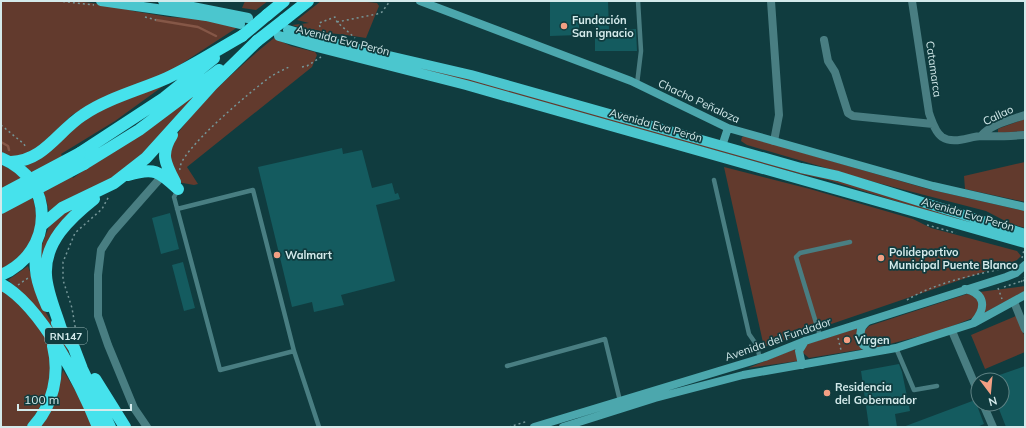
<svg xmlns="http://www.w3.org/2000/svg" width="1026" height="428" viewBox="0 0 1026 428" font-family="Mulish,sans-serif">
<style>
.green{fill:#623a2d}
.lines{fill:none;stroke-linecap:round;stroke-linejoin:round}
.stream{stroke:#855747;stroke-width:2.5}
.building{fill:#145b5f}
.path{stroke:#759698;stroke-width:1.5;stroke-dasharray:2 3;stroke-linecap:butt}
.lane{stroke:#497e82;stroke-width:4.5}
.street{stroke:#497e82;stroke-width:8}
.secondary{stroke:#4ca7ad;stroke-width:8}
.primary{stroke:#4bc6ce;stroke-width:10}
.highway{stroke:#46e2ec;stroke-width:12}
.highway-bridge{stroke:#46e2ec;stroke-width:12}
.poi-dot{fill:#f39f83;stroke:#103c3f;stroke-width:1.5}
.labels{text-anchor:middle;stroke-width:3.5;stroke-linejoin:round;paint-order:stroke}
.shield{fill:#103c3f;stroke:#99b6b7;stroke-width:1}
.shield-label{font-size:10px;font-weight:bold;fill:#d4eaeb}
.poi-label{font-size:11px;font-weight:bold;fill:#d4eaeb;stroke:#103c3f;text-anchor:start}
.street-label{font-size:11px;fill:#d4eaeb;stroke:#103c3f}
</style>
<rect width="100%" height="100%" fill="#103c3f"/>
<!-- green -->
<path class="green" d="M1 1H76L114 6 133 11 169 17 205 19 238 27 172 70 88 106 72 115 34 152 17 159 1 152Z
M245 1H268L256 10 242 8Z
M321 1H359L377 3 379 6 366 38C340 33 317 34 292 25L309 23 297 20Z
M274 38 291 46 315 52 317 55 312 67 187 167 198 184 194 185 177 182C174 176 168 167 167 160 166 129 250 57 274 38Z
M371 55 468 78 829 177 994 230 921 209 828 180 800 174Z
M216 77 125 172 49 212C46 194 38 177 24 165L87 115 166 84 115 121 61 154 73 178Z
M1025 119V131L998 133V129L1000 128Z
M745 136 928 189 1025 211V228L1009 223 986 211 874 182 747 145 741 141 742 137Z
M1025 162V202L965 189 964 176Z
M1 165C32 175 44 215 31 243 24 256 13 262 1 269Z
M724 167 810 189 913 219 931 228 1017 251 1021 256 1017 260 1010 263 764 347Z
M81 202 43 269 38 255 51 221Z
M28 266 42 306 68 350 70 358 28 299 8 280Z
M1025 286V291L984 313 979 292Z
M1 288C11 297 23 305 31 315 37 323 45 335 48 344 58 373 44 406 26 427H1Z
M967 294 973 295 980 303 975 317 940 331 878 347H871L865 342 864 331 869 326Z
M1016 316 1025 337V352L985 369 971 335Z
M858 328C855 337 856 345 864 349L809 358 802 352 807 344Z
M795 349 798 361 748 368Z
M63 370 84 405 93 427H37L55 401Z"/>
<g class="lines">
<!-- stream -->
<path class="stream" d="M156 20 198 27 216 36
M1 142 8 146 9 150"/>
</g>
<!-- building -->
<path class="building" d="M550 1H608L609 30 636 29 637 51H595V24H579V35L550 36Z
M342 148 343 154 362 150 372 188 392 183 395 194 398 193 400 199 376 205 395 281 341 295 344 305 314 312 312 302 292 307 258 167Z
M170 213 179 249 161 254 152 218Z
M183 262 195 308 184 311 172 265Z
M899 364 902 372 910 411 895 414 897 427H869L861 371Z
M1025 366V427H1006L997 404H1002V380L988 379Z
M975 400 984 424 977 427H903Z"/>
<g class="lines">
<!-- path -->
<path class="path" d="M58 1 94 5
M145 17 156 20
M337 22 377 14 382 12 390 1
M320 27 319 23 335 17 337 22 355 38
M302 67 307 66 321 57
M1 125 24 144 26 148
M180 170C176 153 254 89 270 77 276 73 283 70 289 67
M927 225 956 233
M1022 258 1024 250
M1021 282 1025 277
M18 285 28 278
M1004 287 1025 280
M998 288 1002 299
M907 300C932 284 975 274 1003 269
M76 332 72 308 63 280V262L75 233 102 209 109 196
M838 338 841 350
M509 427 528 421"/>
<!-- lane -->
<path class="lane" d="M637 84 641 51 638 1
M714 180 749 334 756 344 760 358
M178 190 174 197 220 370 294 351
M177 209 253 190 294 351 319 427
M820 336 796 257 800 253 850 242
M896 348 914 390 937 386
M507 366 605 339 620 401"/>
<!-- street -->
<path class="street" d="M771 1 779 115 774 141
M912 1 929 113C932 121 935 132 942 137 954 145 970 136 982 136 996 137 1010 136 1025 135
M824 40 828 61 835 72 848 113 853 116 933 124
M981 136C991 124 1011 120 1025 115
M1014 302 1025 329
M952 331 978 392
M983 404 993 427
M147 427 134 408 108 345 98 316V275L101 250 112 233 163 175"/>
<!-- secondary -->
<path class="secondary" d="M420 1 631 81 728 128 933 186 1025 207
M722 146 728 128
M965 289C984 293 987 306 975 321
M868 321C859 327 859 336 863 345L876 351
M802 365 799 351 805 341
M534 427 765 357 805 341 1006 277 1016 273 1025 265
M563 427 655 398 743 375 896 348 974 323 1025 295"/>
<!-- primary -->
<path class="primary" d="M101 1 206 16 240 24
M163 1 248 18
M288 30 320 40 471 75 801 168 838 176 1025 234
M279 36 317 47 466 85 1025 243"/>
<!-- highway -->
<path class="highway" d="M267 15 284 1
M284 20 308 1
M172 135C160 154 165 163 175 182
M80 153 164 98 214 58
M1 158C56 180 55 252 1 275
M11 162C44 161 58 131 83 115 108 98 140 90 167 78 193 66 217 50 242 36
M84 164 139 130 219 70
M128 175C154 167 159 171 178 189
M42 225 62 208 114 183 146 158 212 85 257 41
M36 243C34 270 36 281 47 306
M1 284C41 305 82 386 98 427
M57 323 74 348 82 369 110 427
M61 329C56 312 47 293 46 275 44 242 70 218 94 199
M95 379 125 427
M33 427C53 405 60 375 53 346"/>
<!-- highway-bridge -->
<path class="highway-bridge" d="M242 36 267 15
M257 41 284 20
M1 195 80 153
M1 208 84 164"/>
</g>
<!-- markers -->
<g class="poi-dot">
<circle cx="564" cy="26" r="4"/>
<circle cx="277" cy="255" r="4"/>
<circle cx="881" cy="258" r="4"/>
<circle cx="847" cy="340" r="4"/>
<circle cx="827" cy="393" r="4"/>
</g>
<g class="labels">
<!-- shield labels -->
<rect class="shield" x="45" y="328" width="42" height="16" rx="3"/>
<g class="shield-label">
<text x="66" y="340">RN147</text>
</g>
<!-- poi labels -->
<g class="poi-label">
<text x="572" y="24">Fundación<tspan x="572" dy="13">San ignacio</tspan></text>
<text x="889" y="256">Polideportivo<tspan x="889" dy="13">Municipal Puente Blanco</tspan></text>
<text x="285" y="259">Walmart</text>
<text x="855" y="344">Virgen</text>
<text x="835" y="391">Residencia<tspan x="835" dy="13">del Gobernador</tspan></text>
</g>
<!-- street labels -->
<g class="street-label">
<text transform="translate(343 40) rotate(14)" y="4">Avenida Eva Perón</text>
<text transform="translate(934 69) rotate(82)" y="4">Catamarca</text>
<text transform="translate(699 101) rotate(25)" y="4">Chacho Peñaloza</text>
<text transform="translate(998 115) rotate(-25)" y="4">Callao</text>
<text transform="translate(656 125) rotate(16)" y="4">Avenida Eva Perón</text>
<text transform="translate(968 214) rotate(16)" y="4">Avenida Eva Perón</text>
<text transform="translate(778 339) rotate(-19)" y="4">Avenida del Fundador</text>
</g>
</g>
<!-- border -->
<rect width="1026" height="428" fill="none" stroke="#d4eaeb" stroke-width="4"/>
<!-- north arrow -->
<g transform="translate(990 392) rotate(164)"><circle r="19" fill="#103c3f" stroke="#5e8284"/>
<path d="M0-3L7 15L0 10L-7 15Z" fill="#f39f83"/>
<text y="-6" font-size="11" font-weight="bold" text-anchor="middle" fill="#d4eaeb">N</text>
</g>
<!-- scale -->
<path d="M18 404v6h113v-6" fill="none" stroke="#d4eaeb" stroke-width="2"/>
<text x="24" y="404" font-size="12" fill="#d4eaeb" stroke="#103c3f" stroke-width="3" paint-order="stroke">100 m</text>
</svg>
